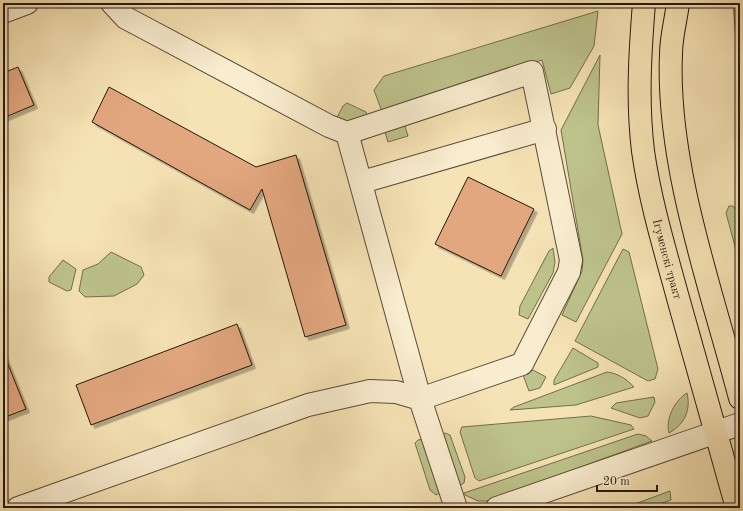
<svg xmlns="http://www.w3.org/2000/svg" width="743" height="511" viewBox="0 0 743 511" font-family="'Old Standard TT',serif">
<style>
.green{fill:#bec38c;stroke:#726e4d}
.building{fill:#e3a77f;stroke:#26180e;filter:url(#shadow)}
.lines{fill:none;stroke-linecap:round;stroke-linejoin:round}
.minor-casing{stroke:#5a4b38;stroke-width:24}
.major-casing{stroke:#26180e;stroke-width:24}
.minor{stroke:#f9edcf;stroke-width:22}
.major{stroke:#f6e3b5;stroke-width:22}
.labels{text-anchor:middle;stroke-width:3;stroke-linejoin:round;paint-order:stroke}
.street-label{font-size:12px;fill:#26180e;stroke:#f9edcf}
</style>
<defs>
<filter id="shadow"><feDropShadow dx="3.5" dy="3.5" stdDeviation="0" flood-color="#0004"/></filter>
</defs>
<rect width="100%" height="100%" fill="#f6e3b5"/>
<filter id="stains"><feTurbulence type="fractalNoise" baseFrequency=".005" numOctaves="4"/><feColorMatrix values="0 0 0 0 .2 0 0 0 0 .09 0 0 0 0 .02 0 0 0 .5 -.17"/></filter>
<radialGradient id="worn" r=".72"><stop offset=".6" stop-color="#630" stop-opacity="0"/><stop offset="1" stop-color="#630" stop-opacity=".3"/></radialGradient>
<!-- green -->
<path class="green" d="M733 3H740V98V94Z
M598 11 594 46 570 88 551 94 542 60 414 101 384 117 374 90 384 76Z
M600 55 598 125 622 234 576 322 562 315 582 271 583 260 561 130Z
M347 103 366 112 369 121 334 123 343 106Z
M404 123 408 136 388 142 384 129Z
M729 206H733C743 215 740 251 740 265L726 213Z
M553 248 555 262 553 273 528 319 519 315 520 306 549 251Z
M623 249 629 252 658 369 655 379 648 381 575 341Z
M111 252 141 267 144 275 137 284 114 296 85 297 79 291 83 270 98 264Z
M63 260 76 269 71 290 67 291 49 282V277Z
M573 348 598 363V367L554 385V380Z
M533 370 546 377 540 388 529 391 523 375Z
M607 372C617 373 627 379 634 387L576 405 510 410 514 407Z
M687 393C691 410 685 424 669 433 665 419 675 400 687 393Z
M654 397 655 402 648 416 640 418 611 408 616 403Z
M591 416 631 425 634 429 479 481 475 478 460 432 462 427Z
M445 433 450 435 465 477 464 483 459 486 440 435Z
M638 434 646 436 652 441 487 501H478L465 495 464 493Z
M424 439 442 492 436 495 430 490 415 443 418 440Z
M670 491 671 500 648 508H624Z"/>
<!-- building -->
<path class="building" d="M18 67 34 105 3 118V73Z
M109 87 256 167 296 155 346 325 305 337 262 189 250 210 92 122Z
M468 177 534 209 501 276 435 244Z
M237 324 252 365 91 425 76 385Z
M3 352 26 409 3 418Z"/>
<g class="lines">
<defs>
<path id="minor" d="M3 12 27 3
M347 133 420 399 456 508
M362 182 545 129
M18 508 308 405 370 391 396 392 420 399 522 364 569 272 571 260 532 72 347 133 329 126 126 18 112 3
M497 508 740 424"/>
<g id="major">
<path id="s1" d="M644 3C640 53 637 101 643 151 650 201 665 250 678 298 697 368 718 438 737 508"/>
<path d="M678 3C676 20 671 37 671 54 666 165 712 291 740 398"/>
</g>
</defs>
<!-- minor casing -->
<use href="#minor" class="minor-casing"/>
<!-- major casing -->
<use href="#major" class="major-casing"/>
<!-- minor -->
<use href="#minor" class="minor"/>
<!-- major -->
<use href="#major" class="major"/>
</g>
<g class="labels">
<!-- street labels -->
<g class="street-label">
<text dy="4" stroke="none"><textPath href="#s1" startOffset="259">Ігуменскі тракт</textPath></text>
</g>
</g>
<!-- margin -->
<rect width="743" height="511" fill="none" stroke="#f6e3b5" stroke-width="16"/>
<rect x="4" y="4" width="735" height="503" fill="none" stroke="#26180e" stroke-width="2"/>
<rect x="8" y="8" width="727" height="495" fill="none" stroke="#26180e"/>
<!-- scale -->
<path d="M597 485v6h60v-6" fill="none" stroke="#26180e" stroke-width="2"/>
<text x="603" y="485" font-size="12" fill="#26180e" stroke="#f9edcf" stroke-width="3" paint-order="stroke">20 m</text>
<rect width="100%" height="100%" filter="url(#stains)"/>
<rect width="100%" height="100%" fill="url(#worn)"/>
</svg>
